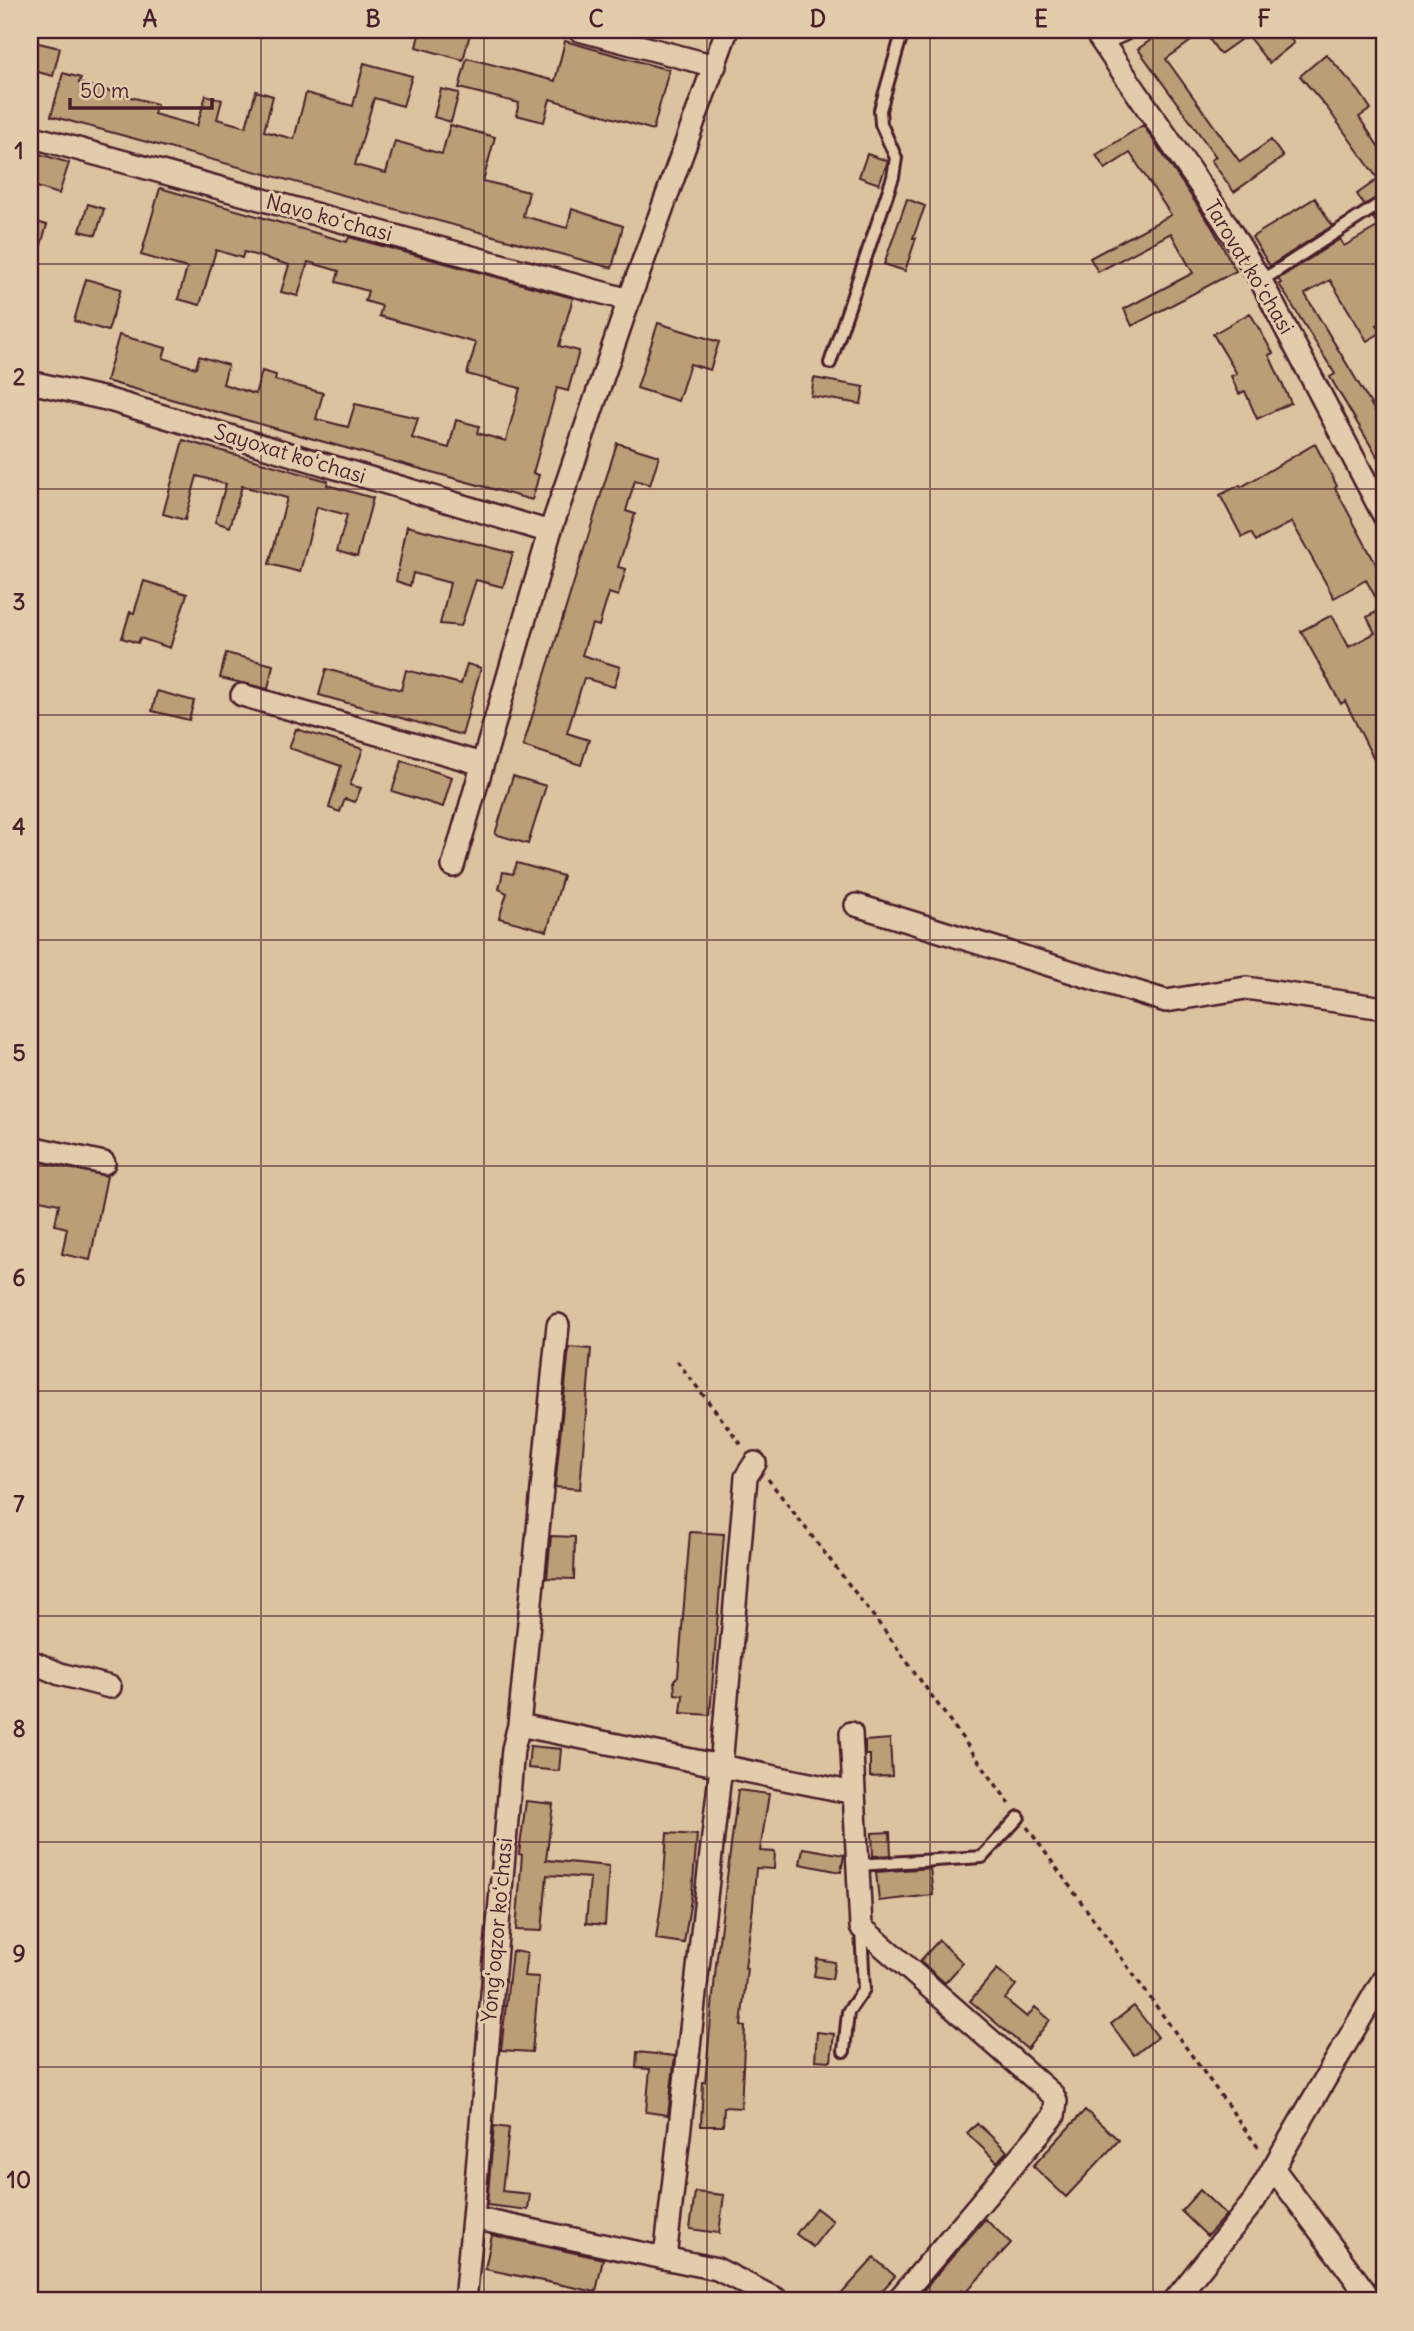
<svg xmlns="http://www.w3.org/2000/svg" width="1414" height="2331" viewBox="0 0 1414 2331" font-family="Delius,sans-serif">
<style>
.building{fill:#bb9d76;stroke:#4a1f2b;stroke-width:2}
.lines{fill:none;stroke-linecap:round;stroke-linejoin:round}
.service-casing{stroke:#4a1f2b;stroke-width:16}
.minor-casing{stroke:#4a1f2b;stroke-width:26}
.path{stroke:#4a1f2b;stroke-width:3.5;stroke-dasharray:5 5;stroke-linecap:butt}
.service{stroke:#e3ccac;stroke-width:10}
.minor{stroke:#e3ccac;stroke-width:21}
.grid{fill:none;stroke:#4a1f2b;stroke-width:2;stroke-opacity:0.55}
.labels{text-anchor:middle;stroke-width:6;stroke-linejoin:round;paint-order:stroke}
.street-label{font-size:21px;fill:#4a1f2b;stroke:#e3ccac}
.neatline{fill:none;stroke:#4a1f2b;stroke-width:2.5}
.grid-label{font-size:23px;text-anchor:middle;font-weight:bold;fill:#4a1f2b}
</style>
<rect width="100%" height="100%" fill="#dcc39f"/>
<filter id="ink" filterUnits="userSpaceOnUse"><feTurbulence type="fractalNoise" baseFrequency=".0143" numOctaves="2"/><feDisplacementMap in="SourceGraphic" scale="14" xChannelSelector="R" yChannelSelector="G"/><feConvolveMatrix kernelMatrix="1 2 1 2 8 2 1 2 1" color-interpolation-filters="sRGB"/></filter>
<g filter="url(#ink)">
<!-- building -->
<path class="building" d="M420 30H471L463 60 416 47Z
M1165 30H1283L1294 43 1269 63 1247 35 1220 54 1204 32 1166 59 1240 162 1271 140 1283 157 1234 192 1211 160 1216 157 1138 49Z
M30 41 60 48 53 76 30 70Z
M565 41 669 70 653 130 550 99 544 122 516 115 519 103 459 88 467 58 555 81Z
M1326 54 1359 91 1371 109 1359 117 1384 155V193L1364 205 1357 194 1378 179 1328 109 1300 76Z
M364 63 412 76 403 106 374 98 355 165 386 173 395 141 442 154 450 125 495 137 483 181 529 192 523 216 567 228 572 209 623 226 612 268 51 116 63 73 81 78 79 83 157 104 154 114 197 126 206 95 222 100 217 119 246 127 256 91 273 96 264 131 294 139 306 93 353 106Z
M441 89 459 93 451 122 434 117Z
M1143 125 1212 227 1236 271 1132 326 1124 309 1193 273 1171 233 1098 272 1090 258 1171 215 1130 153 1105 169 1096 155Z
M30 151 69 163 59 194 30 185Z
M867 154 888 161 879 184 859 177Z
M160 188 347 242 349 237 573 298 559 346 579 351 568 391 557 388 533 473 539 475 532 500 106 381 119 335 166 348 163 358 196 368 199 356 228 365 223 384 255 394 262 371 276 375 275 380 323 393 316 419 348 427 355 404 418 418 412 438 449 448 456 420 479 426 477 433 506 441 520 388 467 374 476 343 379 316 382 306 365 301 368 291 336 282 339 271 308 262 298 296 281 292 289 265 244 252 242 258 216 250 200 305 178 299 187 268 141 255Z
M1315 198 1332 226 1270 266 1252 237Z
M907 199 925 206 913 238H916L905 271 884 264Z
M88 204 104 209 96 235 80 231Z
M1384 210V321L1377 325 1382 332 1367 341 1330 280 1305 294 1384 426V468L1330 377 1335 374 1279 284 1281 283 1278 279 1340 239 1344 246 1379 226 1373 218Z
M30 220 47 225 34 268H30Z
M86 279 121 289 108 331 74 321Z
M1250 313 1273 353 1269 355 1291 403 1257 419 1245 391 1239 394 1231 376 1237 374 1213 334Z
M658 323 719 342 710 370 690 364 678 401 637 388Z
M814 378 864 387 861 404 811 396Z
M183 440 328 481 327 485 373 498 357 557 337 551 347 515 317 507 300 572 269 564 287 498 242 486 230 527 215 522 226 484 197 476 185 520 163 514Z
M617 443 659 456 650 485 635 480 626 511 635 514 618 567 626 569 618 596 609 593 599 626 592 624 582 655 620 667 614 687 584 678 567 733 589 740 581 765 523 746Z
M1315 444 1337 486 1335 488 1384 579V780L1345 701 1341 704 1301 631 1332 615 1349 647 1375 633 1367 617 1382 609 1366 580 1334 598 1292 522 1256 541 1251 533 1242 537 1220 495 1240 485 1241 487Z
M407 526 513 553 503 587 476 580 461 626 440 624 450 583 413 573 410 586 396 581Z
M144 581 187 594 170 648 140 638 138 643 122 638 130 612 134 613Z
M226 653 273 665 268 689 220 678Z
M467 664 481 668 462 735 319 695 326 669 401 690 406 670 461 684Z
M157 691 194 701 189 720 152 711Z
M296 729 363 749 350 785 361 788 355 802 345 799 340 812 329 808 341 766 289 748Z
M402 761 452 777 443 807 392 791Z
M513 776 546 786 528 844 495 834Z
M517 863 563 876 547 931 499 918 507 893 499 889 503 872 513 874Z
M30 1160 107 1176 90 1260 62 1254 67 1228 55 1225 59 1204 30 1198Z
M569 1347 591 1349 580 1489 555 1487Z
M690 1532 724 1534 710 1715 681 1713 683 1695 675 1694 674 1680 678 1676Z
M551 1536 575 1537 574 1579 547 1578Z
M890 1739 892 1776 870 1777V1755H865V1741Z
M530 1746 561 1749 559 1771 528 1768Z
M738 1790 769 1794 760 1851 775 1852 774 1869 756 1868 753 1907 745 1968H747L741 2026 745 2027 741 2108 724 2107 723 2126H701L703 2082H705L716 1965Z
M526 1801 553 1804 546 1860 609 1866 605 1925 586 1923 590 1878 547 1875 542 1931 516 1930 522 1855 519 1854Z
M890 1832 891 1855 873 1856 872 1833Z
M667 1833 697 1835 692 1893 684 1943 656 1939 663 1891Z
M803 1848 844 1855 841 1872 800 1864Z
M930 1868 933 1895 879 1901 876 1872Z
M939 1940 963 1963 945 1983 920 1961Z
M512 1951 527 1953 524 1976 539 1977 532 2052 501 2050Z
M817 1959 835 1962 832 1979 814 1976Z
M997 1969 1016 1985 1005 1999 1027 2017 1035 2007 1050 2020 1027 2049 970 2001Z
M1134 2006 1158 2037 1134 2055 1111 2024Z
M817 2032 834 2034 831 2061 815 2060Z
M637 2052 675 2056 668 2115 646 2112 650 2069 636 2068Z
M1085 2110 1119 2140 1066 2197 1033 2166Z
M977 2123 1007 2151 997 2162 967 2133Z
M494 2126 509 2128 502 2191 530 2194 528 2210 487 2205Z
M1200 2190 1226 2215 1207 2236 1181 2211Z
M695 2192 724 2195 719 2233 690 2229Z
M816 2208 833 2221 813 2247 796 2234Z
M985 2219 1011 2243 965 2293 962 2290 952 2301H914Z
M492 2235 603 2259 596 2292 485 2269Z
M874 2258 895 2276 873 2301H835Z"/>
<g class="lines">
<defs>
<path id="service" d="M1261 281 1384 201
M830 363 893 177 896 158 881 124 880 110 903 30
M858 1865 982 1857 1019 1817
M844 2051 848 2012 864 1989 861 1929"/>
<path id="minor" d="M579 30 715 66
M1094 30 1223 219 1261 281 1384 516
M1101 40 1123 30
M30 136 629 300
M30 382 106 399 550 532
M242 695 482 764
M453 866 550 532 629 300 727 30
M856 905 1166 1001 1246 988 1384 1008
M30 1147 104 1163
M558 1325 519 1725 513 1749 473 2218 717 2269 780 2301
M30 1661 60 1674 110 1687
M519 1725 854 1793
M851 1733 861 1927 1053 2095 1056 2101 1054 2116 897 2301
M1273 2168 1372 2301
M665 2258 721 1766 746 1477 755 1463
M465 2301 473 2218
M1174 2301 1254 2201 1384 1978"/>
</defs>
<!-- service casing -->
<use href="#service" class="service-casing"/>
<!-- minor casing -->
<use href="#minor" class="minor-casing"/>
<!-- path -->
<path class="path" d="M677 1361 744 1448
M768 1479 887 1634 1012 1807
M1027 1827 1260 2150"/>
<!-- service -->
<use href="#service" class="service"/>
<!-- minor -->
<use href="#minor" class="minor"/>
</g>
</g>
<!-- grid -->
<path class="grid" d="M261 30V2301M484 30V2301M707 30V2301M930 30V2301M1153 30V2301M30 264H1384M30 489H1384M30 715H1384M30 940H1384M30 1166H1384M30 1391H1384M30 1616H1384M30 1842H1384M30 2067H1384"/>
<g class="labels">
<!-- street labels -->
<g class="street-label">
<text transform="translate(329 218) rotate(15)" y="7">Navo koʻchasi</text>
<text transform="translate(1249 267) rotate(59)" y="7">Tarovat koʻchasi</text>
<text transform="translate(290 454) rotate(17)" y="7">Sayoxat koʻchasi</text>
<text transform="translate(497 1930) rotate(-85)" y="7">Yongʻoqzor koʻchasi</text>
</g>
</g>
<!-- margin -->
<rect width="1414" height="2331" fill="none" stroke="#e3ccac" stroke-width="77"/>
<!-- scale -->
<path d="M70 98v10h142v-10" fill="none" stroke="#4a1f2b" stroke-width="3.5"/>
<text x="80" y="98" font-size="21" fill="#4a1f2b" stroke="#e3ccac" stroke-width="5" paint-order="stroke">50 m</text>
<rect x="38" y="38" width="1338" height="2254" class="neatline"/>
<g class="grid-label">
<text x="150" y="27">A</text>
<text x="373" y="27">B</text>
<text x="596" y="27">C</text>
<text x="818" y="27">D</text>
<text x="1041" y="27">E</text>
<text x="1264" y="27">F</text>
<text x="19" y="159">1</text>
<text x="19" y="385">2</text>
<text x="19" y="610">3</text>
<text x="19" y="835">4</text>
<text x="19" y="1061">5</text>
<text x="19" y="1286">6</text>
<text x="19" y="1512">7</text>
<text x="19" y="1737">8</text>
<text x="19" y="1962">9</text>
<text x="19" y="2188">10</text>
</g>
</svg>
